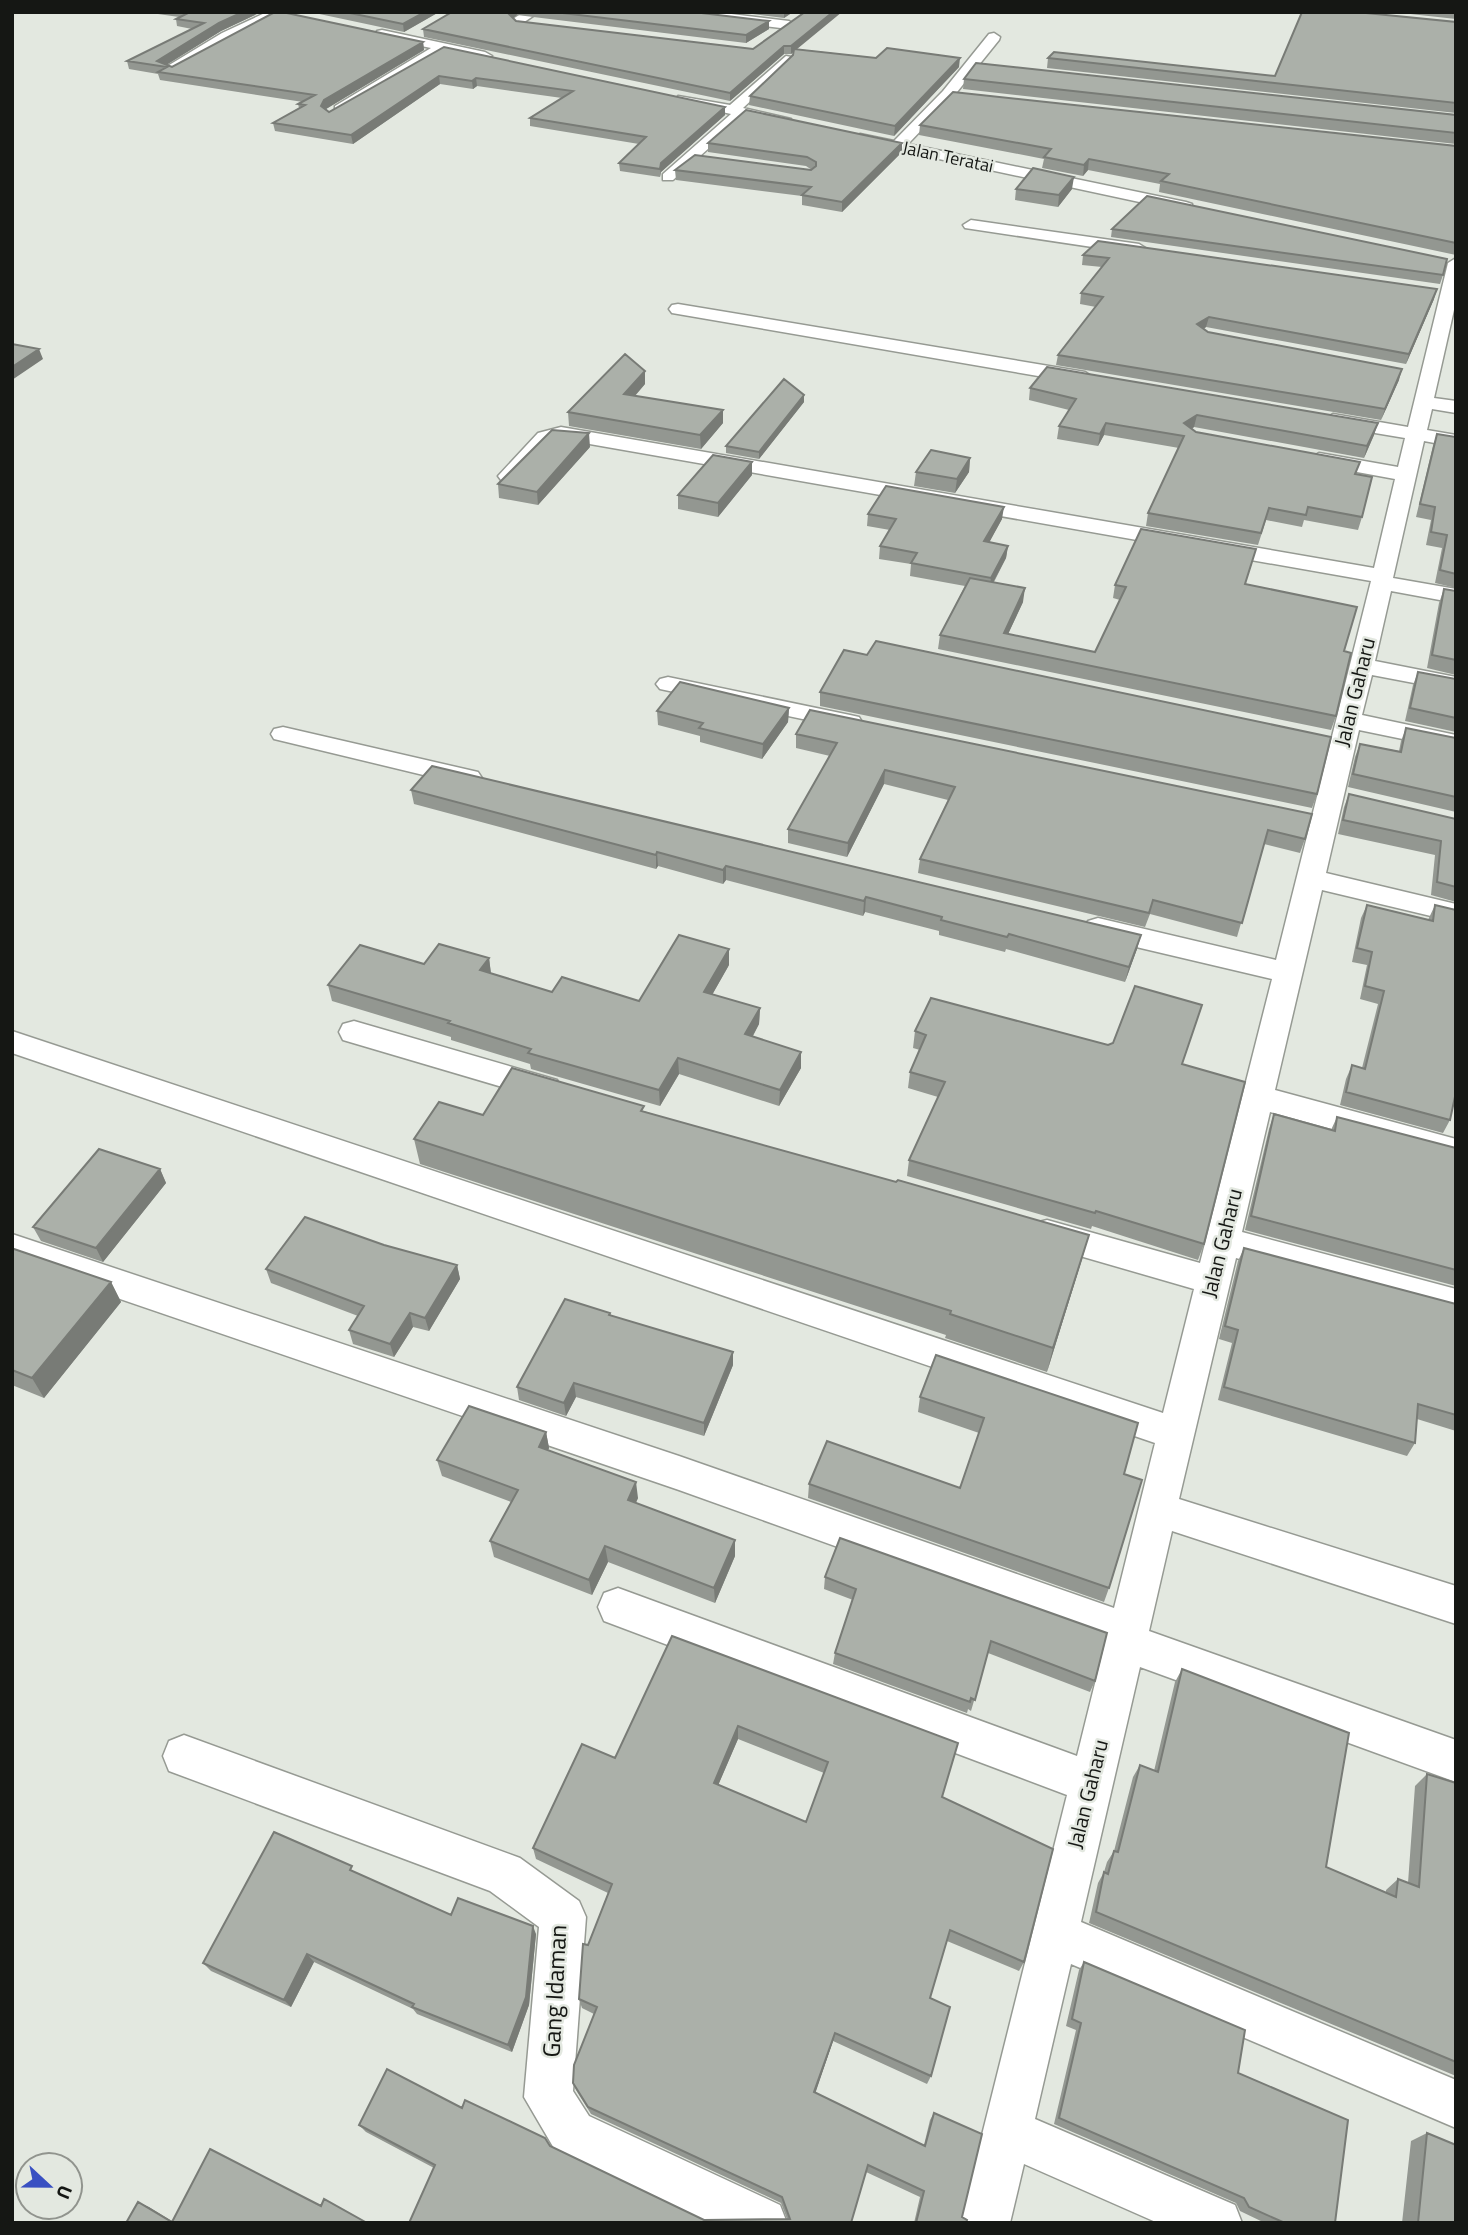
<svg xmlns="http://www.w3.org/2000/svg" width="1468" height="2235" viewBox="0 0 1468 2235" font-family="'Titillium Web',sans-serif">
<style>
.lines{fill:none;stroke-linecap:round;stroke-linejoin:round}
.minor-casing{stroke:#969a93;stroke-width:3}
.minor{fill:#fff;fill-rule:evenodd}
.wall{fill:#939791;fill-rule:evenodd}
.shaded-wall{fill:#787b76}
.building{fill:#abb0a9;stroke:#787b76;stroke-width:2;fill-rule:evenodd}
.labels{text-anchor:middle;stroke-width:5;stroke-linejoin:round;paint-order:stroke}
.far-street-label{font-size:18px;fill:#151714;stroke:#e3e8e0}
.street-label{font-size:21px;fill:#151714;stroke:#e3e8e0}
.near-street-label{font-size:24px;fill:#151714;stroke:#e3e8e0}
</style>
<rect width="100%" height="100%" fill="#e3e8e0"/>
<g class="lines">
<defs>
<path id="minor" d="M267 12H283L173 73 161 70 222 33Z
M524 12H539L489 46H479V40Z
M676 12H715L789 21 795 25 789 29 682 16Z
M382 30 485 52 492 56 485 60 445 51 345 112H335V106L431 48 377 37V31Z
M994 33 1000 37 999 40 953 97 908 144 1186 202 1192 204V210L1186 212 855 141 853 138 860 134 894 141 943 91 989 34Z
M786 56 791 57V63L743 108 791 119V125L744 117 673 180H663V174L731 114 678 102V96L730 105Z
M971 220 1139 244 1147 249 1139 254 965 228 963 225Z
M1456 258V301L1434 398 1456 401V413L1432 409 1427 430 1456 435V447L1424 441 1393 578 1456 589V603L1391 591 1375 661 1456 677V691L1372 675 1362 715 1456 735V750L1359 730 1326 873 1456 904V922L1322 890 1275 1090 1456 1139V1163L1270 1112 1242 1232 1456 1289V1317L1236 1258 1179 1499 1456 1586V1624L1172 1531 1149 1631 1456 1740V1782L1140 1667 1081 1922 1456 2080V2128L1071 1964 1035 2119 1235 2205 1242 2223H1158L1024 2164 1010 2223H960L1067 1795 604 1621 598 1607 604 1593 618 1588 1077 1756 1105 1643 679 1490 12 1262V1234L679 1456 1114 1608 1155 1443 12 1053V1031L1163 1413 1194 1289 1035 1243 1030 1233 1035 1223 1047 1220 1200 1263 1272 979 1098 938 1088 935 1084 928 1088 921 1098 918 1276 960 1371 581 561 439 552 441 515 480H501L498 476 538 433 561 427 1374 568 1395 479 1319 465 1309 459 1319 453 1398 467 1405 438 1333 426 1323 420 1333 414 1408 427 1448 263Z
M678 304 1085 372 1094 378 1085 384 672 313 669 309 672 305Z
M668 677 850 715 859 717 862 722 859 727 850 729 660 689 656 684 660 679Z
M283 727 478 772 482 778 478 784 469 786 274 739 271 734 274 729Z
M354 1021 557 1080 561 1088 557 1096 546 1100 343 1040 339 1032 343 1024Z
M184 1735 520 1858 579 1901 586 1917 573 2091 589 2116 780 2205 787 2223H706L555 2150 524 2097 539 1927 490 1891 169 1771 163 1756 169 1741Z"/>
</defs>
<!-- minor casing -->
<use href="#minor" class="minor-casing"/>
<!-- minor -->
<use href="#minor" class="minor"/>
</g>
<!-- wall -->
<path class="wall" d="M144 12H261L221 31 166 65 172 67 423 42 424 50 326 109 329 112 444 47 725 107V115L661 172 660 177 620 171 619 163 639 144 530 126V118L562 98 477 86 473 89 440 84 353 144 275 131 273 123 299 108 298 104 303 102 160 80 158 74 129 69 127 61 192 29 177 26 176 19 179 17Z
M310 12H439L404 32Z
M452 12H693L769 21V29L746 43 517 15 513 18 516 21 753 49 805 12 797 49 959 67 894 136 749 105 750 96 793 55V52L791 54H784L730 101 424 37 423 29Z
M738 12H793L784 18Z
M1392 12H1456V19Z
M1456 22V113L1047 68 1048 58 1275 76Z
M964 79 1456 115V144L963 89Z
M920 125 1456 146V255L1159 192 1160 184 1088 170 1083 176 1042 168 1044 159 919 135Z
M708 143 902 152 842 212 802 205V196L676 180 675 170H812L806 166 708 152Z
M1016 189H1072L1058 207 1015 200Z
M1112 229 1443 275 1440 284 1111 237Z
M1083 255 1434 299 1406 364 1206 327 1204 329 1208 332 1399 380 1381 420 1056 365 1058 355 1096 307 1080 304 1081 293 1102 267 1082 265Z
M645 384 635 396 723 410V423L701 449 569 426 568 412Z
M1030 388 1374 435 1364 458 1194 427 1192 429 1196 432 1356 474 1362 517 1358 530 1304 520 1302 527 1266 520 1258 545 1146 526 1148 513 1179 448 1104 435 1098 446 1057 439 1059 426 1069 410 1029 400Z
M804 395V402L759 459 726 453V446Z
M1437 434 1456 437V588L1435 583 1442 548 1426 545 1431 520 1416 517 1433 446Z
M590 447 538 505 499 498 498 484Z
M970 458 969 472 955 493 914 486 916 472Z
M752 475 718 517 678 509V495Z
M868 514 1002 519 989 542 1008 546 1006 558 994 582 1023 602 1008 634 1095 652 1120 600 1113 598 1115 585 1252 563 1245 584 1344 651 1336 716 1331 730 938 649 940 635 965 586 910 576 911 564 879 559 880 546 890 530 867 526Z
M1444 589 1456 591V675L1427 668 1439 603Z
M1418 672 1456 679V732L1405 721 1413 685Z
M820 692 1317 794 1312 808 820 706Z
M789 708 788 722 762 759 700 742V736L658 725 657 711Z
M810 710 1305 839 1300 853 1264 844 1237 937 1150 914 1145 927 918 873 920 859 948 800 884 784 847 857 788 843V829L830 756 796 748V734Z
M1406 728 1456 738V812L1348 787 1355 757 1360 744 1399 751 1401 741Z
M411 790 1137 949 1125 982 1006 949 1005 952 939 935V931L865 912 863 916 726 880 723 884 658 866 656 869 414 804Z
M1349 794 1456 819V902L1431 895 1435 855 1338 834 1344 807Z
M1367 905 1428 920 1435 905 1450 1120 1443 1133 1340 1105 1346 1079 1352 1065 1362 1068 1378 1004 1360 999 1367 965 1352 962 1361 918Z
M489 958 491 974 552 992 639 1001 729 965 712 995 760 1008 759 1024 753 1036 801 1068 779 1106 679 1074 660 1106 531 1069 530 1064 451 1040V1037L332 1001 328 985 424 964Z
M915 1031 1108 1045 1182 1064 1204 1244 1198 1260 1092 1226 1091 1229 907 1176 909 1160 938 1097 908 1088 910 1072 920 1050 913 1048Z
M644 1111 1082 1259 1047 1372 945 1338 946 1335 420 1164 414 1139 483 1115Z
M1274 1114 1331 1130 1337 1117 1456 1148V1286L1245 1230 1269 1129Z
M160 1169 166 1183 103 1262 41 1241 33 1227Z
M384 1245 457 1265 460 1279 429 1331 413 1327 394 1357 353 1344 349 1330 358 1316 271 1283 266 1269Z
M1244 1248 1456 1304V1431L1417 1419 1415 1443 1407 1456 1218 1400 1232 1343 1219 1339 1238 1261Z
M12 1251 111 1282 121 1302 44 1398 12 1385Z
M610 1313 611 1316 733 1365 704 1436 576 1397 566 1416 519 1400 517 1387Z
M936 1355 1124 1474 1109 1588 1104 1602 808 1498 809 1484 960 1488 979 1433 918 1412 920 1397Z
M546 1432 549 1448 548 1450 638 1498 636 1503 735 1556 715 1603 608 1562 592 1595 494 1557 490 1541 511 1502 442 1476 437 1460Z
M840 1538 1095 1681 1090 1692 988 1653 971 1711 968 1709 967 1713 833 1664 835 1653 853 1600 824 1589 825 1577Z
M672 1636 942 1797 1024 1962 1019 1971 947 1941 930 1998 931 2076 927 2084 833 2041 815 2093 924 2145 930 2120 934 2113 962 2217 966 2223H914L920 2197 866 2172 851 2223H409L434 2168 366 2132 359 2125 462 2108 550 2146 704 2220 787 2219 781 2203 591 2114 576 2090 573 2083 594 2014 582 2008 579 1999 588 1945 608 1893 536 1859 533 1848 615 1758ZM738 1739 824 1773 806 1822 718 1785Z
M1182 1669 1326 1867 1386 1892V1890L1398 1879 1408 1883 1415 1786 1427 1774 1456 1783V2076L1089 1923 1098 1883 1104 1872 1107 1862 1114 1851 1133 1777 1140 1765 1154 1771 1175 1682Z
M355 1872 451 1915 536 1934 529 2005 512 2052 417 2014 413 2009 314 1962 291 2007 211 1971 203 1963Z
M1084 1962 1238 2073 1335 2223H1265L1240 2211 1236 2203 1054 2124 1076 2030 1066 2026 1079 1970Z
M1427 2133 1456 2223H1402L1411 2141Z"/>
<!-- shaded-wall -->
<path class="shaded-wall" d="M243 12H261L221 31 163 67 157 61 219 23Z
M425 12H439L404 32 403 24Z
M510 12H517V15L509 21 508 13Z
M784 12H793L784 18Z
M833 12H842L791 54V46Z
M769 21V29L746 43V35Z
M423 42 424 50 326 109 322 115 321 106 324 100Z
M784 46V54L730 101V93Z
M960 58 959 67 894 136 895 126Z
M439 76 440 84 353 144 351 135Z
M476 78 477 86 473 89 472 81Z
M725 107V115L661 172 660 177 661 163Z
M902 143V152L842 212V202Z
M1089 159 1088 170 1083 176 1084 165Z
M1074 177 1072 189 1058 207 1059 195Z
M1437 289 1434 299 1406 364 1409 354Z
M1209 317 1206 327 1195 334 1197 324Z
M39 349 43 359 12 380V367Z
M1402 369 1399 380 1381 420 1385 409Z
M645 371V384L625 407 624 394Z
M804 395V402L759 459V452Z
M723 410V423L701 449 700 435Z
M1197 415 1194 427 1182 435 1184 423Z
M1106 423 1104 435 1098 446 1100 434Z
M1378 423 1374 435 1364 458 1367 446Z
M589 433 590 447 538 505 537 492Z
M970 458 969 472 955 493 957 479Z
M752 462V475L718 517V503Z
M1004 507 1002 519 983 554 984 541Z
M1008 546 1006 558 989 590 991 578Z
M1025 588 1023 602 1002 647 1004 633Z
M789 708 788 722 762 759 763 744Z
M885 770 884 784 847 857 848 843Z
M657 852 658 866 656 869V855Z
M726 866V880L723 884V870Z
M866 897 865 912 863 916 864 901Z
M1141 935 1137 949 1125 982 1129 967Z
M729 949V965L704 1009V992Z
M489 958 491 974 480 970Z
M760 1008 759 1024 745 1050V1034Z
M801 1052V1068L779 1106 780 1090Z
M678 1058 679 1074 660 1106 659 1090Z
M160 1169 166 1183 103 1262 96 1248Z
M1089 1235 1082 1259 1047 1372 1053 1348Z
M457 1265 460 1279 429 1331 425 1318Z
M111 1282 121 1302 44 1398 32 1378Z
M410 1313 413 1327 394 1357 390 1344Z
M733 1352V1365L704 1436V1423Z
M574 1383 576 1397 566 1416 564 1403Z
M546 1432 549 1448 542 1463 539 1447Z
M636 1482 638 1498 629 1516 628 1500Z
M735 1540V1556L715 1603 714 1588Z
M605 1546 608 1562 592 1595 589 1580Z
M738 1726V1739L714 1795V1783Z
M533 1926 536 1934 529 2005 512 2052 508 2045Z
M307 1954 314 1962 291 2007 284 2000Z
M835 2033 833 2041 813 2100 814 2092Z
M138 2202 149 2207 175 2223H173Z"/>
<!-- building -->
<path class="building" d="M190 12H243L219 23 157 61 172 67 275 12H282L423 42 324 100 321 106 329 112 444 47 725 107 661 163 660 169 619 163 646 137 530 118 573 91 476 78 472 81 439 76 351 135 273 123 305 105 298 104 315 95 158 72 167 67 127 61 204 23 176 19Z
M345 12H425L403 24Z
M452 12H510L508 13 516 21 753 49 805 12H833L791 46H784L730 93 423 29Z
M554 12H693L769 21 746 35Z
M1302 12H1356L1456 22V103L1048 58 1054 52 1275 76Z
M887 48 960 58 895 126 750 96 793 55 794 49 876 58Z
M976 63 1456 115V133L964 79Z
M953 92 1456 146V243L1161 181 1169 174 1089 159 1084 165 1044 157 1051 149 920 125Z
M746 110 902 143 842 202 802 195 811 187 675 170 695 155 811 170 816 166V162L807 157 708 143Z
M1033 168 1074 177 1059 195 1016 189Z
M1147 196 1447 259 1443 275 1112 229Z
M1098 241 1437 289 1409 354 1209 317 1197 324 1208 332 1402 369 1385 409 1058 355 1103 297 1081 293 1109 258 1083 255Z
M12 344 39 349 12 367Z
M625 354 645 371 624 394 723 410 700 435 568 412Z
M1047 367 1378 423 1367 446 1197 415 1184 423 1196 432 1360 462 1355 474 1372 477 1362 517 1308 507 1306 515 1269 508 1261 533 1148 513 1184 436 1106 423 1100 434 1059 426 1076 399 1030 388Z
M784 379 804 395 759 452 726 446Z
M552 430 589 433 537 492 498 484Z
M1437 434 1456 437V574L1440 570 1447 535 1431 532 1435 507 1420 504Z
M931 450 970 458 957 479 916 472Z
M713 455 752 462 718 503 678 495Z
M886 486 1004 507 984 541 1008 546 991 578 911 563 917 553 880 546 896 519 868 514Z
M1141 529 1256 549 1245 584 1357 607 1344 651 1351 653 1336 716 940 635 970 578 1025 588 1004 633 1095 652 1126 587 1115 585Z
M1444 589 1456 591V660L1432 655Z
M876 641 1331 737 1317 794 820 692 844 650 867 655Z
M1418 672 1456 679V718L1410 708Z
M680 682 789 708 763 744 699 728 703 723 657 711Z
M810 710 1312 814 1305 839 1268 830 1242 923 1153 900 1149 913 920 859 955 787 885 770 848 843 788 829 837 743 796 734Z
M1406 728 1456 738V797L1353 774 1360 744 1401 752Z
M432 766 1141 935 1129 967 1009 934 1007 937 941 920 942 917 866 897 864 901 726 866 723 870 657 852 656 855 411 790Z
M1349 794 1456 819V887L1437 882 1441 841 1343 820Z
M1367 905 1433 921 1435 905 1456 910V1092L1450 1120 1346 1092 1352 1065 1365 1069 1384 991 1365 986 1372 952 1357 948Z
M679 935 729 949 704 992 760 1008 745 1034 801 1052 780 1090 678 1058 659 1090 528 1053 531 1049 448 1023 450 1021 328 985 360 945 424 964 439 944 489 958 480 970 552 992 562 977 639 1001Z
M1135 986 1202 1005 1182 1064 1245 1082 1204 1244 1096 1211 1095 1213 909 1160 945 1082 910 1072 926 1035 915 1031 931 998 1108 1045 1113 1043Z
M512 1068 644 1106 641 1111 896 1182 898 1180 1089 1235 1053 1348 950 1314 951 1311 414 1139 439 1102 483 1115Z
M1274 1114 1335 1131 1337 1117 1456 1148V1270L1251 1216Z
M99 1149 160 1169 96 1248 33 1227Z
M305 1217 384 1245 457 1265 425 1318 410 1313 390 1344 349 1330 364 1306 266 1269Z
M1244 1248 1456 1304V1415L1418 1404 1415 1443 1224 1387 1238 1330 1225 1326Z
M14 1249 111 1282 32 1378 12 1370V1251Z
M565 1299 610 1313 609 1315 733 1352 704 1423 574 1383 564 1403 517 1387Z
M936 1355 1138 1423 1124 1474 1142 1480 1109 1588 809 1484 827 1441 960 1488 984 1418 920 1397Z
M469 1406 546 1432 539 1447 636 1482 628 1500 735 1540 714 1588 605 1546 589 1580 490 1541 518 1490 437 1460Z
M840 1538 1107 1633 1095 1681 991 1641 975 1700 971 1698 970 1702 835 1653 856 1589 825 1577Z
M672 1636 958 1743 942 1797 1053 1849 1024 1962 950 1930 930 1998 950 2007 931 2076 835 2033 814 2092 925 2146 934 2113 982 2134 962 2217 967 2220 966 2223H916L924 2191 868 2165 851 2223H409L435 2165 359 2125 387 2069 462 2108 465 2100 545 2138 550 2146 704 2220 790 2219 782 2197 588 2107 573 2083 574 2065 597 2007 579 1999 583 1944 588 1945 612 1884 533 1848 582 1744 615 1758ZM738 1726 828 1762 806 1822 714 1783Z
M1182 1669 1349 1733 1326 1867 1396 1897 1398 1879 1419 1887 1427 1774 1456 1783V2062L1096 1912 1104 1872 1108 1874 1114 1851 1118 1852 1140 1765 1158 1772Z
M274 1832 352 1866 350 1870 451 1915 458 1898 533 1926 526 1997 508 2045 412 2007 414 2004 307 1954 284 2000 203 1963Z
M1084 1962 1245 2030 1238 2073 1348 2120 1335 2223H1285L1249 2207 1244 2198 1059 2118 1081 2023 1072 2019Z
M1427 2133 1456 2145V2223H1418Z
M210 2149 321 2206 324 2199 367 2223H126L138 2202 172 2222Z"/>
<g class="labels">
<!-- far-street labels -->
<g class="far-street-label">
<text transform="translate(948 157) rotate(12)" y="6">Jalan Teratai</text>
</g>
<!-- street labels -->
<g class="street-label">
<text transform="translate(1355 692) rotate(-76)" y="7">Jalan Gaharu</text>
<text transform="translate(1222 1243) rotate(-76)" y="7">Jalan Gaharu</text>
<text transform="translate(1088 1794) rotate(-76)" y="7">Jalan Gaharu</text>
</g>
<!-- near-street labels -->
<g class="near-street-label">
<text transform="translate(555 1991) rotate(-87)" y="8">Gang Idaman</text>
</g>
</g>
<!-- border -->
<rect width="1468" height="2235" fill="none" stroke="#151714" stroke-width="28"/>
<!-- north arrow -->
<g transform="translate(49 2186) rotate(112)"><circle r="33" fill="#e3e8e0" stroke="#91948e" stroke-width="2"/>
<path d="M0-5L12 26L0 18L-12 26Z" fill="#3950c2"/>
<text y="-10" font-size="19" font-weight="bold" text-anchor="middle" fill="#151714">U</text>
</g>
</svg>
